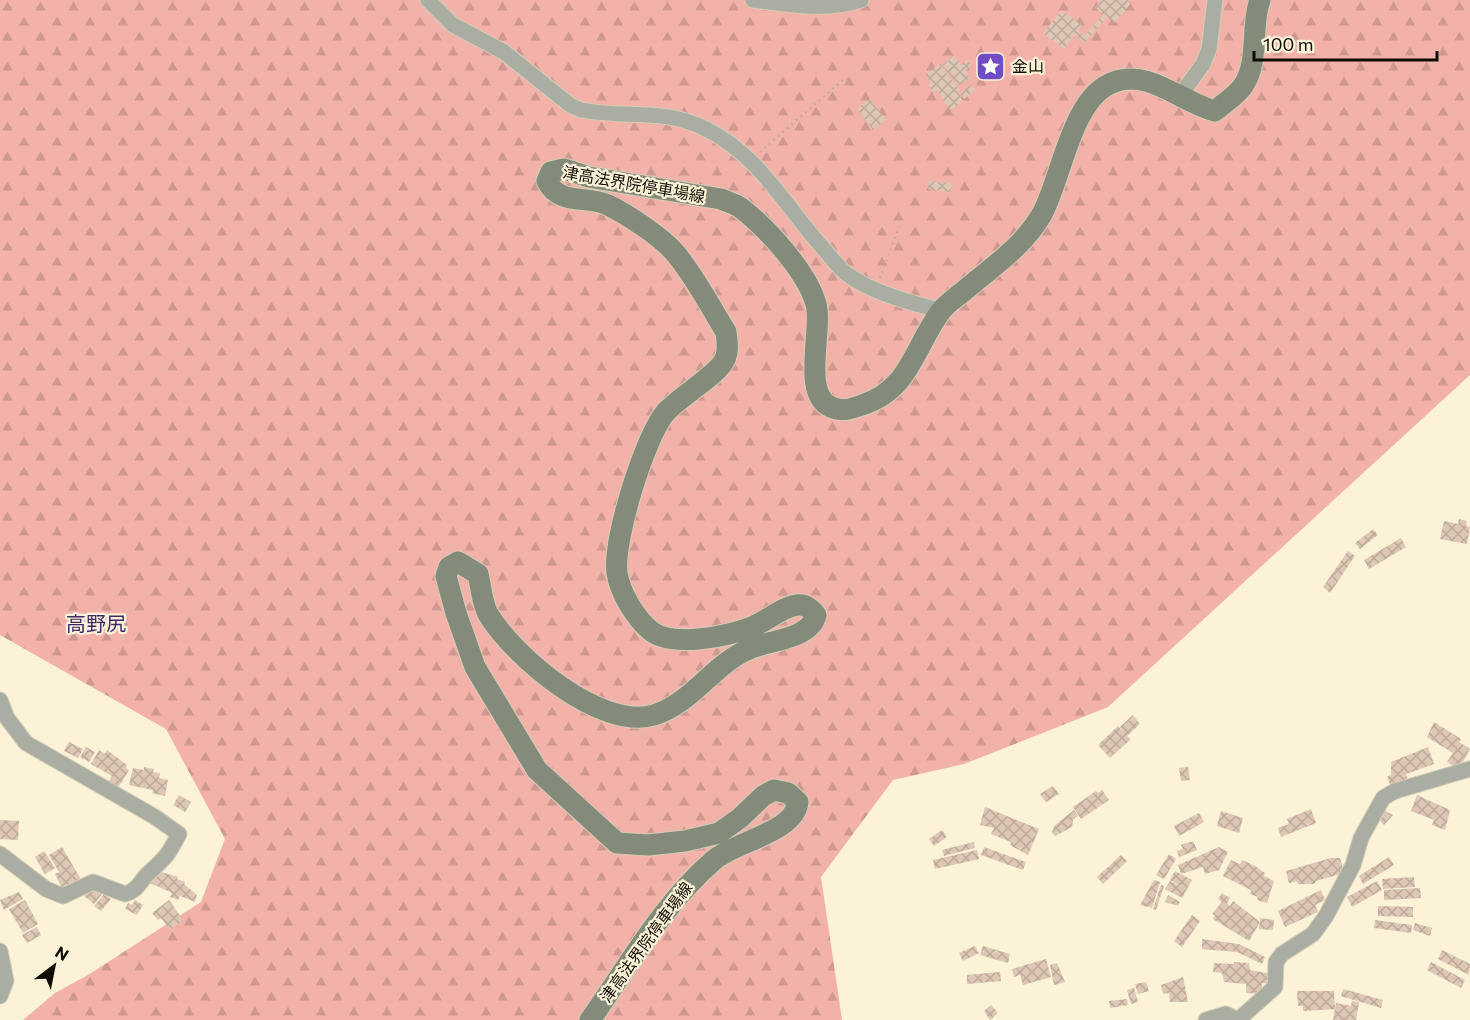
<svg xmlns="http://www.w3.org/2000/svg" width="1470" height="1020" viewBox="0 0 1470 1020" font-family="Commissioner,'Noto Sans JP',sans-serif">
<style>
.forest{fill:url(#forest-firs)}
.building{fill:url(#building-cross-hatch)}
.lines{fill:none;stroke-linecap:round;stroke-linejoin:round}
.minor-casing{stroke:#d5cdb6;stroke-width:17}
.secondary-casing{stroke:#d5cdb6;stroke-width:23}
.path{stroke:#b2ab96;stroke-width:2;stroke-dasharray:1.5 4.5;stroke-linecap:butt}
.minor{stroke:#a9ada2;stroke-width:15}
.secondary{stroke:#858b7b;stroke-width:21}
.labels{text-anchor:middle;stroke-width:4.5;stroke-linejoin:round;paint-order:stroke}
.poi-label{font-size:16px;fill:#0f0d05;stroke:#fbf2d8;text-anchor:start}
.street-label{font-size:16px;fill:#0f0d05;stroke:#fbf2d8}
.quarter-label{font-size:20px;fill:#3b2b67;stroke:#fbf2d8}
</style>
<defs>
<pattern id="forest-firs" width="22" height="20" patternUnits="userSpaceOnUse" patternTransform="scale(1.5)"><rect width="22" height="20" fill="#f3b2a9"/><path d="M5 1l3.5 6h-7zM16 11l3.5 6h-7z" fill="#cf9890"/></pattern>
<pattern id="building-cross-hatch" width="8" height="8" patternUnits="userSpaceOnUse" patternTransform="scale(1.5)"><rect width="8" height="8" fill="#dec7b5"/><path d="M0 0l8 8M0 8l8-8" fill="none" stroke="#bdaa9a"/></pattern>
</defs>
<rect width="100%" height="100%" fill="#fbf2d8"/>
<!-- forest -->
<path class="forest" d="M0 0H1470V375L1108 707 964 764 893 780 821 877 842 1020H23L55 993 88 975 201 902 225 839 166 729 0 635Z"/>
<!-- building -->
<path class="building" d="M1101 0H1127L1131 3 1115 23 1107 17 1084 43 1075 34 1064 49 1043 33 1061 11 1082 24 1078 31 1084 36 1103 15 1095 7Z
M954 56 961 65 967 60 971 66 965 71 970 78 958 86 942 65Z
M940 64 959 90 957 91 963 101 950 111 937 90 934 93 928 85 931 83 925 75Z
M971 85 975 90 964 99 960 94Z
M870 99 886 120 873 130 857 109Z
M929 181 952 184 950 192 928 189Z
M1459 519 1467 521 1466 526 1470 527 1467 544 1440 539 1444 521 1458 524Z
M1373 529 1378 535 1360 549 1355 543Z
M1401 538 1406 547 1369 569 1364 560Z
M1348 551 1355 556 1330 593 1323 587Z
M1133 715 1140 724 1127 736 1131 739 1110 758 1098 745 1118 726 1124 732 1120 727Z
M1434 722 1461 739 1459 742 1470 749 1460 767 1456 768 1447 762 1453 753 1427 737Z
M69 742 83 749 78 758 64 751Z
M86 747 95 752 89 762 80 757Z
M1428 747 1434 764 1406 774 1408 780 1391 787 1387 777 1391 775V762Z
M99 750 105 754 107 750 127 765 126 768 129 770 118 788 108 783 112 776 91 764Z
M144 767 154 769 153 772 160 773 159 778 168 780 165 796 152 793 153 790 129 785 133 768 144 770Z
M1188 767 1190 780 1181 781 1179 768Z
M1053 786 1059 794 1046 802 1040 794Z
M1102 790 1109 800 1081 819 1073 807 1096 791 1098 793Z
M179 795 191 802 185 812 173 805Z
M1417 795 1450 810 1445 830 1432 825 1434 820 1411 811Z
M985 807 1039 829 1028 855 1010 845 1011 842 991 834 994 828 980 825Z
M1311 809 1316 823 1281 837 1278 828 1289 824 1287 819Z
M1074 810 1078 816 1073 820 1072 827 1055 836 1052 832 1055 825Z
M1383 810 1393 815 1384 825 1376 817Z
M1221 811 1243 818 1239 833 1217 826Z
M1199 813 1204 822 1179 836 1174 826Z
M0 820 19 821 18 840 0 839Z
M942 830 947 837 934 846 929 839Z
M1193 841 1197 850 1179 857 1177 851 1183 849 1181 845Z
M974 842 975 848 944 856 942 850Z
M62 847 82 881 64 892 55 874 59 872 49 855Z
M984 847 1026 862 1023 870 981 855Z
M1219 847 1228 852 1219 870 1205 874 1203 867 1181 874 1178 865Z
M977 850 979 859 935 869 933 860Z
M44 851 55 868 45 874 35 857Z
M1169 854 1176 859 1164 879 1156 875Z
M1121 855 1127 861 1103 884 1097 877Z
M1389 857 1394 865 1363 884 1359 876Z
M1331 858H1340L1344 873 1316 881 1314 884H1298L1297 881 1289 883 1286 871Z
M1231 860 1240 864 1242 860 1255 866 1265 873 1264 876 1274 881 1267 903 1257 900 1258 897 1250 894 1251 890 1223 876Z
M155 870 178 877 177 879 185 882 184 884 197 895 195 902 180 896 178 900 170 897 172 893 150 883Z
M1175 871 1192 880 1182 898 1165 889 1170 881 1183 888 1170 880Z
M1414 877 1415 887 1383 889 1382 879Z
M1154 880 1160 882 1152 908 1140 905Z
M1377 881 1382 890 1352 907 1347 897Z
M93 885 103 893 94 904 84 896Z
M1161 885 1164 886 1156 910 1153 909Z
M1420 888 1421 898 1384 900V890Z
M1321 890 1325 900 1315 905 1318 912 1285 927 1278 911Z
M19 892 23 899 4 910 0 900Z
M1222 893 1230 898 1227 904 1230 906 1233 901 1260 922V918L1274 920 1273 930 1259 929 1260 922 1249 941 1213 919 1215 915 1212 914 1222 902 1218 899Z
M104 894 111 899 101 911 94 906Z
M1168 895 1180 902 1178 906 1165 902Z
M25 900 38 924 23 933 9 909Z
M135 900 143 905 137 915 125 909 128 903 132 905Z
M169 900 183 920 170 930 161 918 158 920 152 913Z
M1378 906 1413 907V917L1378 916Z
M1192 915 1200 921 1182 947 1174 941Z
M1375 920 1412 925 1411 933 1374 928Z
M1415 923 1432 928 1430 936 1413 930Z
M37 927 41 935 27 943 22 935Z
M1202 939 1239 944 1265 957 1262 964 1237 952 1202 949Z
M975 946 979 953 963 961 959 953Z
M983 946 1010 954 1008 963 980 955Z
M1442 950 1470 964 1469 975 1438 959Z
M1046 959 1051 977 1023 985 1020 975 1014 977 1012 969Z
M1234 962 1249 963 1250 970 1271 974 1269 984 1262 983 1261 994 1246 993V984L1224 982 1222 973 1213 972 1214 963 1234 964Z
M1431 962 1465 980 1461 988 1427 970Z
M1057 963 1065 982 1054 985 1050 965Z
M1000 972 1001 981 967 984V975Z
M1183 977 1188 1002H1170L1169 993 1163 994 1161 985Z
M1146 982 1149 991 1138 994 1135 984Z
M1134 988 1138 1002 1131 1004 1127 990Z
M1343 989 1383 1000 1381 1008 1341 996Z
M1297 991H1334L1335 1009 1303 1011V1006H1298Z
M1127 999 1128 1005 1110 1008 1109 1001Z
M1352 1001 1359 1002 1356 1020H1333L1336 1003 1351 1006Z
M991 1005 998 1013 990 1020 984 1011Z"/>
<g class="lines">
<defs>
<path id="minor" d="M428 0 453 25 504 52 570 105 581 110C627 119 661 107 706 129 759 155 785 206 823 248 831 257 839 269 848 275 875 294 910 302 941 311
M753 0C788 5 827 11 861 0
M1179 97 1203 64 1209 49 1215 0
M0 700 7 718 26 743 155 817 179 834C168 855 167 856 150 872 140 880 139 890 125 894L93 882 63 896 46 889 0 854
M0 951 6 981 0 996
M1206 1020 1226 1014 1237 1020
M1238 1020 1275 987 1276 962 1282 954 1313 934 1326 916 1353 865 1361 838 1383 798 1395 791 1470 769"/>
<path id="secondary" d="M590 1020C629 965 663 904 714 860 737 841 795 832 798 802L788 793 774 790 763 796 740 818 719 833 685 841 648 845 617 843 537 770 475 667 456 613 446 576 449 567 458 562 478 574C481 587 482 603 488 614 514 657 601 731 654 715 691 704 713 665 747 650 767 640 810 640 816 615 811 609 806 604 797 605 782 607 767 621 752 627 728 636 673 648 651 631 636 619 620 593 617 573 613 540 644 439 665 413 679 397 719 374 725 359 729 350 727 341 726 332 710 306 695 277 676 254 662 237 628 215 608 205 587 195 559 206 547 181L551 172 564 169 589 177 721 199C727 202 736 204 741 208 768 229 807 272 816 304 823 330 801 394 831 407 842 412 851 409 862 405 910 390 914 347 941 311 947 303 957 297 965 290 992 267 1024 246 1042 214 1062 178 1071 97 1114 82 1150 69 1180 102 1215 111 1224 103 1236 96 1243 86 1260 61 1250 27 1260 0"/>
</defs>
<!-- minor casing -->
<use href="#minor" class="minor-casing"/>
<!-- secondary casing -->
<use href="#secondary" class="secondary-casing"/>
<!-- path -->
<path class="path" d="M760 152 843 80
M880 278 899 227"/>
<!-- minor -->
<use href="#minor" class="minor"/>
<!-- secondary -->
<use href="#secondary" class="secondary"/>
</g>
<!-- icons -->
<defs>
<symbol id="sight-square" viewBox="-11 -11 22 22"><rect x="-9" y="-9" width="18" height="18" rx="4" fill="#704dc6" stroke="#fbf2d8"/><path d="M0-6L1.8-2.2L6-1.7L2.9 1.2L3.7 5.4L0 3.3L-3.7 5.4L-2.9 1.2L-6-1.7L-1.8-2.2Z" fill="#fff"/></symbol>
</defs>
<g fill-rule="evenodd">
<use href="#sight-square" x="974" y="50" width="33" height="33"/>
</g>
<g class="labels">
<!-- poi labels -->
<g class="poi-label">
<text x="1012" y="72">金山</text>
</g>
<!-- street labels -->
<g class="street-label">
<text transform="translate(634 184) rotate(10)" y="6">津高法界院停車場線</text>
<text transform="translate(646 942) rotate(-54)" y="6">津高法界院停車場線</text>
</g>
<!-- quarter labels -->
<g class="quarter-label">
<text x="96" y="631">高野尻</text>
</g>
</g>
<!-- north arrow -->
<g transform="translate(54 966) rotate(32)" stroke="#fbf2d8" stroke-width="4.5" paint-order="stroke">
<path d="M0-4.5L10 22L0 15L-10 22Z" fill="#0f0d05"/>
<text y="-9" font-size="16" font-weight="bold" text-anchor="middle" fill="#0f0d05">N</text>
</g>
<!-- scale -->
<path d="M1254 51v9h183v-9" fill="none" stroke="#0f0d05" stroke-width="3"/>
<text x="1263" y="51" font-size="18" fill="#0f0d05" stroke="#fbf2d8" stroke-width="4.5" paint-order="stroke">100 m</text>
</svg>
